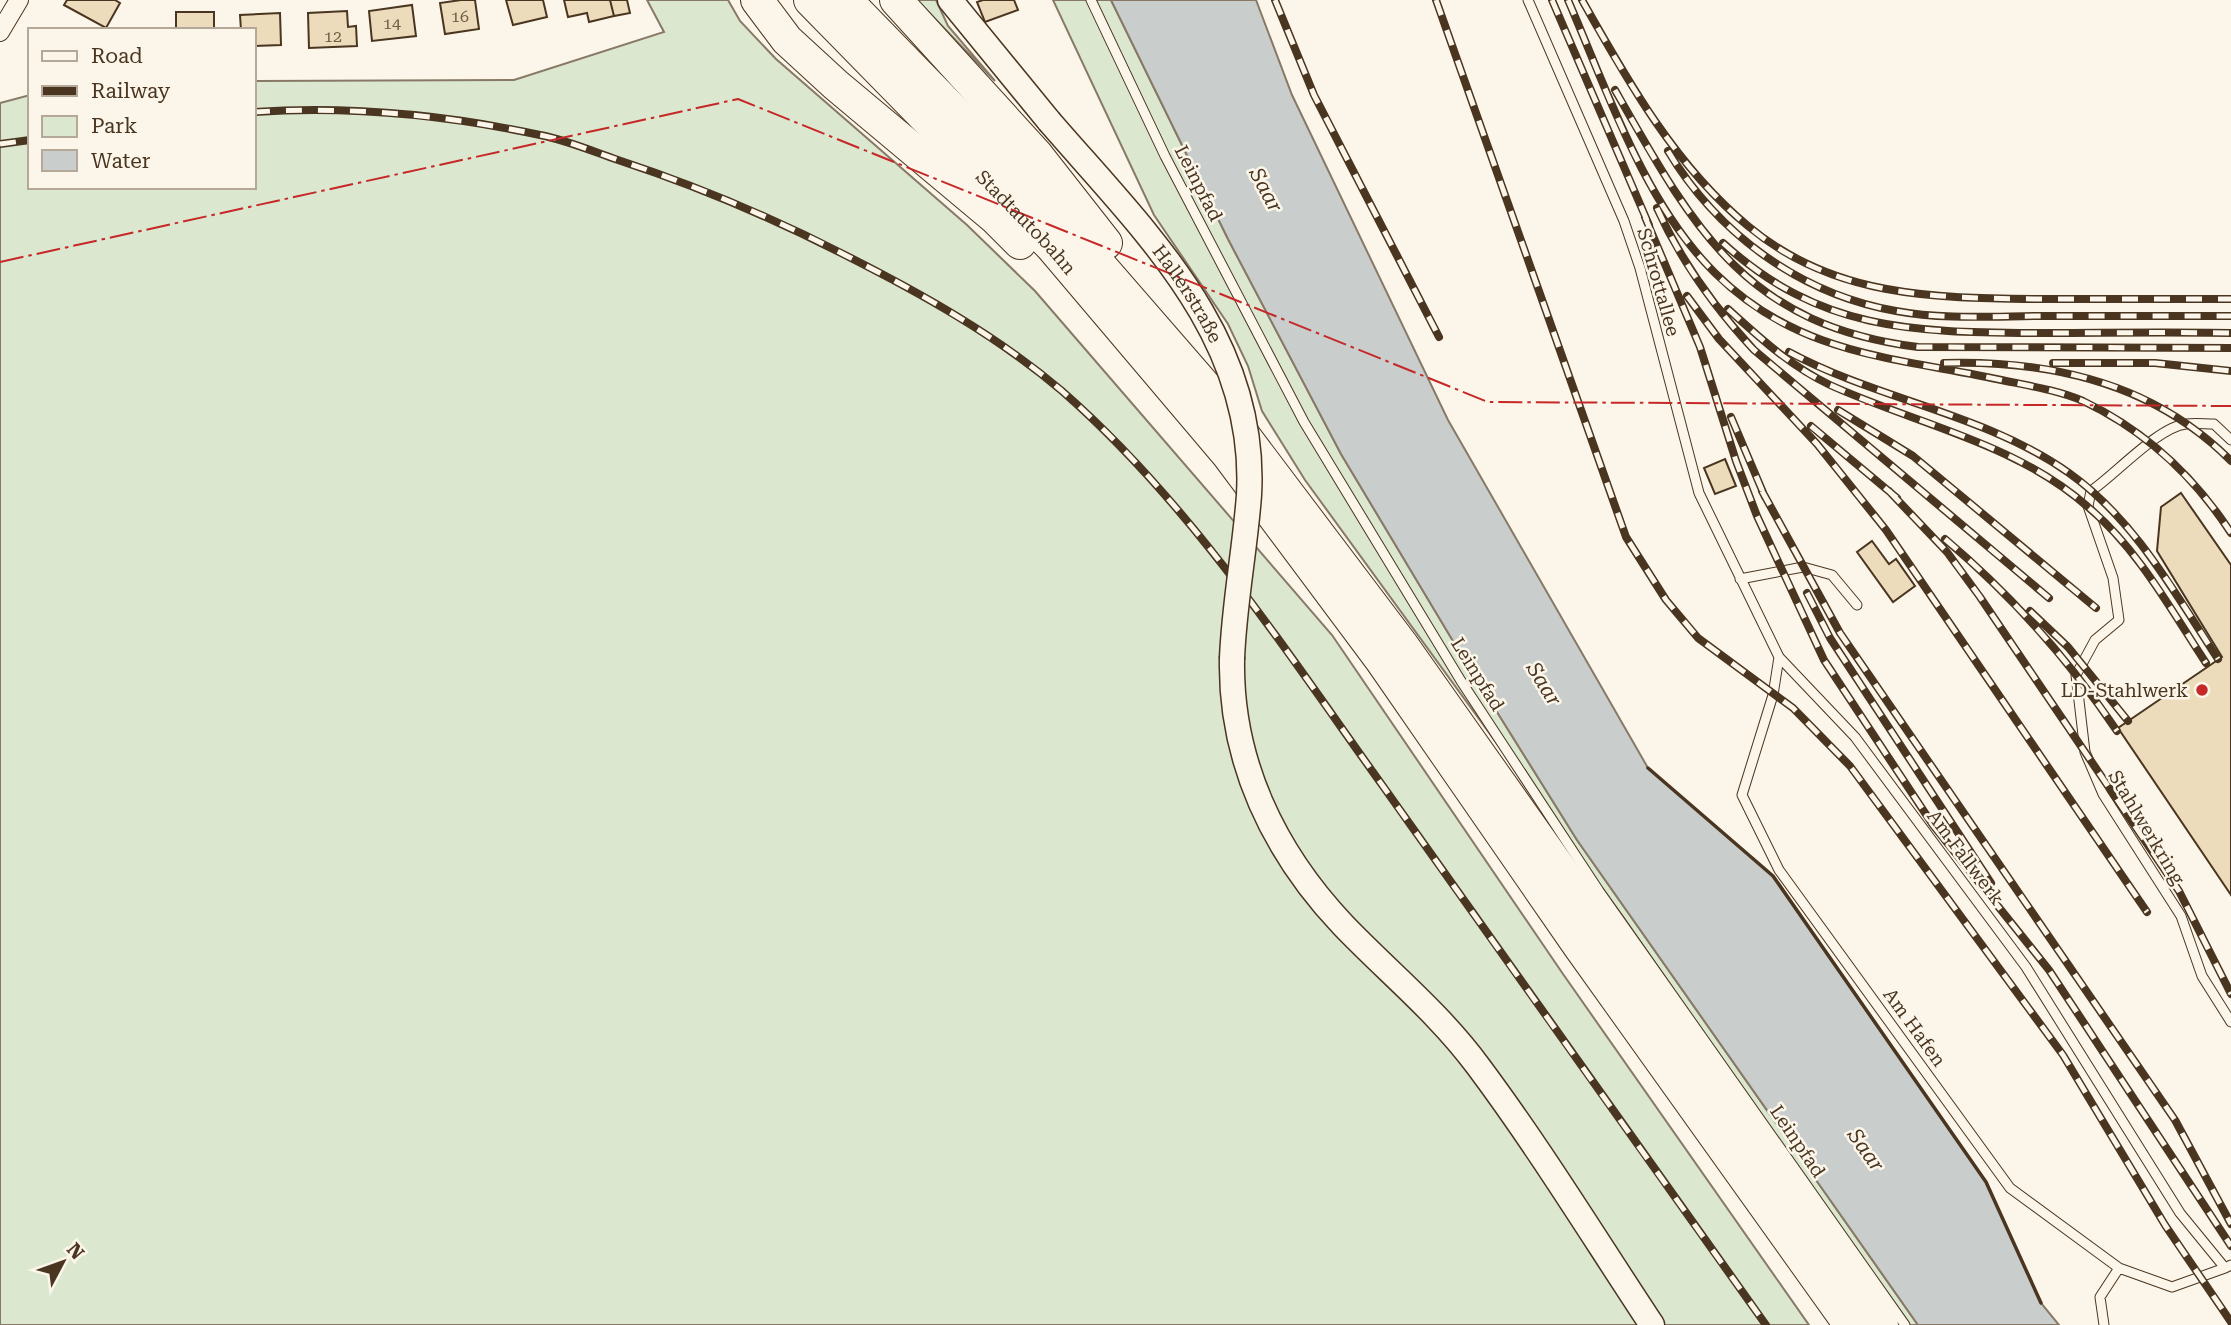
<svg xmlns="http://www.w3.org/2000/svg" width="2231" height="1325" viewBox="0 0 2231 1325" font-family="'Roboto Serif',serif">
<style>
.green{fill:#dce7d0;stroke:#887966;stroke-width:2}
.water{fill:#c9cecd;stroke:#887966;stroke-width:2}
.building{fill:#ecdcbc;stroke:#4a3520;stroke-width:2}
.lines{fill:none;stroke-linecap:round;stroke-linejoin:round}
.lane-casing{stroke:#4a3520;stroke-width:11}
.street-casing{stroke:#4a3520;stroke-width:20}
.secondary-casing{stroke:#4a3520;stroke-width:27}
.highway-casing{stroke:#4a3520;stroke-width:34}
.lane{stroke:#fbf6e9;stroke-width:9}
.street{stroke:#fbf6e9;stroke-width:18}
.secondary{stroke:#fbf6e9;stroke-width:24}
.highway{stroke:#fbf6e9;stroke-width:32}
.rail-casing{stroke:#4a3520;stroke-width:8}
.rail{stroke:#fbf6e9;stroke-width:5;stroke-dasharray:16;stroke-linecap:butt}
.secondary-bridge-casing{stroke:#4a3520;stroke-width:27;stroke-linecap:butt}
.secondary-bridge{stroke:#fbf6e9;stroke-width:24}
.wall{stroke:#4a3520;stroke-width:3.5}
.power{stroke:#c62828;stroke-width:2;stroke-dasharray:24 5 3.5 5;stroke-linecap:butt}
.poi-dot{fill:#c62828;stroke:#fbf6e9;stroke-width:2.5}
.labels{text-anchor:middle;stroke-width:5;stroke-linejoin:round;paint-order:stroke}
.number-label{font-size:16px;fill:#725f47}
.street-label{font-size:19px;fill:#4a3520;stroke:#fbf6e9}
.poi-label{font-size:19px;fill:#4a3520;stroke:#fbf6e9;text-anchor:end}
.water-label{font-size:21px;font-style:italic;fill:#4a3520;stroke:#fbf6e9}
</style>
<rect width="100%" height="100%" fill="#fbf6e9"/>
<!-- green -->
<path class="green" d="M647 0H728L740 21 776 59 967 225 1035 291 1332 635 1563 974 1809 1325H0V103L30 95V187H254V81L514 80 664 32Z
M917 0H936L948 26 995 81Z
M1053 0H1111L1228 239 1341 454 1459 651 1577 840 1918 1325H1907L1624 918 1305 480 1262 411 1248 366 1228 324 1154 215Z"/>
<!-- water -->
<path class="water" d="M1111 0H1256L1292 95 1448 420 1648 768 1773 876 1986 1182 2041 1303 2059 1325H1918L1577 840 1459 651 1341 454 1228 239Z"/>
<!-- building -->
<path class="building" d="M67 0H115L120 3 106 28 64 5Z
M461 0H475L479 29 445 34 440 3Z
M506 0H543L547 17 513 25Z
M564 0H610L614 16 589 22 587 13 568 17Z
M610 0H627L630 13 614 16Z
M983 0H1014L1018 10 985 22 977 2Z
M412 5 416 36 372 41 369 11Z
M347 11 348 27 356 26 357 46 309 48 308 13Z
M176 12H214V30H176Z
M280 13 281 45 254 46V30H241L240 15Z
M1725 459 1736 486 1715 494 1704 468Z
M2181 493 2231 565V895L2118 728 2222 657 2157 551 2161 507Z
M1872 541 1889 564 1896 559 1915 586 1893 602 1857 552Z"/>
<g class="lines">
<defs>
<path id="lane" d="M1091 0 1165 156 1304 422 1461 681 1599 891 1905 1325
M1528 0 1624 221 1640 268 1699 493 1779 657 1855 737 2026 967 2180 1213 2225 1268 2231 1265
M2231 440 2214 424C2205 424 2195 423 2186 424 2158 427 2116 474 2091 491L2088 506 2113 578 2119 620 2095 640 2076 675 2085 752 2103 794 2181 916 2202 976 2231 1022
M1740 579 1803 567 1832 575 1857 605
M1779 657 1773 695 1742 795 1779 870 2010 1188 2119 1268 2172 1287 2225 1268
M2104 1325 2100 1297 2119 1268"/>
<path id="street" d="M0 32 19 0"/>
<path id="secondary" d="M950 0 1049 121
M1232 659C1230 761 1274 852 1343 925 1388 972 1439 1013 1478 1066 1540 1149 1595 1239 1652 1325"/>
<g id="highway">
<path d="M757 0 787 40 836 85 995 218 1020 243"/>
<path id="s1" d="M810 0 1051 246 1228 455 1381 660 1579 946 1850 1325"/>
<path d="M846 0 1066 226 1218 401 1403 646 1882 1325"/>
<path d="M896 0 1037 155 1106 243"/>
</g>
</defs>
<!-- lane casing -->
<use href="#lane" class="lane-casing"/>
<!-- street casing -->
<use href="#street" class="street-casing"/>
<!-- secondary casing -->
<use href="#secondary" class="secondary-casing"/>
<!-- highway casing -->
<use href="#highway" class="highway-casing"/>
<!-- lane -->
<use href="#lane" class="lane"/>
<!-- street -->
<use href="#street" class="street"/>
<!-- secondary -->
<use href="#secondary" class="secondary"/>
<!-- highway -->
<use href="#highway" class="highway"/>
<defs>
<path id="rail" d="M1275 0 1314 95 1439 337
M1436 0 1626 537 1666 600 1698 638 1793 708 1850 766 2063 1055 2165 1225 2231 1322
M1552 0 1649 225
M1568 0C1607 90 1644 203 1715 273 1800 357 1897 357 2006 381 2031 386 2060 391 2083 401 2144 430 2194 476 2231 533
M1582 0C1627 80 1676 167 1748 226 1835 299 1938 298 2045 299 2107 299 2169 299 2231 299
M1615 90C1694 229 1745 325 1918 347L2231 348
M254 112C348 106 447 115 540 135 566 140 592 151 618 160 697 186 771 217 845 255 922 294 996 335 1062 391 1191 504 1286 651 1385 789 1512 968 1639 1147 1766 1325
M0 144 30 140
M1668 151C1718 234 1800 294 1896 311 1944 320 1996 316 2045 316 2107 316 2169 316 2231 316
M1657 208C1681 261 1714 307 1754 350L2049 598
M1645 217 1700 347 1736 461 1757 516 1824 660 1933 825 2049 970 2231 1246
M1723 243C1820 331 1912 332 2035 333 2100 333 2166 332 2231 333
M1687 296 1719 339 1817 444 1886 530 2147 912
M1728 309C1760 338 1790 366 1830 385 1916 424 2016 443 2088 507 2138 549 2171 610 2206 663
M1789 352C1878 400 1986 414 2069 473 2135 520 2174 592 2218 659
M1944 363C2051 360 2154 383 2231 461
M2053 363H2155L2231 371
M1838 410 1913 456 2096 608
M1731 417 1765 497
M1811 426 1897 498
M1762 491 1840 633 2175 1120 2231 1224
M1889 491 1947 552 1980 597 2179 891 2231 994
M1945 539C2010 594 2069 660 2117 731
M1807 593 1830 638 1991 883
M2030 611 2068 647 2128 721"/>
</defs>
<!-- rail casing -->
<use href="#rail" class="rail-casing"/>
<!-- rail -->
<use href="#rail" class="rail"/>
<defs>
<g id="secondary-bridge">
<path id="s2" d="M1049 121C1144 231 1258 337 1249 495 1245 550 1234 604 1232 659"/>
</g>
</defs>
<!-- secondary-bridge casing -->
<use href="#secondary-bridge" class="secondary-bridge-casing"/>
<!-- secondary-bridge -->
<use href="#secondary-bridge" class="secondary-bridge"/>
<!-- wall -->
<path class="wall" d="M1648 768 1773 876 1986 1182 2041 1303"/>
<!-- power -->
<path class="power" d="M0 262 738 99 1488 402 2231 406"/>
</g>
<!-- markers -->
<circle class="poi-dot" cx="2202" cy="690" r="7"/>
<g class="labels">
<!-- number labels -->
<g class="number-label">
<text x="460" y="22">16</text>
<text x="392" y="29">14</text>
<text x="333" y="42">12</text>
</g>
<!-- street labels -->
<g class="street-label">
<text transform="translate(1199 183) rotate(63)" y="7">Leinpfad</text>
<text dy="7" stroke="none"><textPath href="#s1" startOffset="310">Stadtautobahn</textPath></text>
<text transform="translate(1659 282) rotate(74)" y="7">Schrottallee</text>
<text dy="7" stroke="none"><textPath href="#s2" startOffset="222">Hallerstraße</textPath></text>
<text transform="translate(1478 674) rotate(58)" y="7">Leinpfad</text>
<text transform="translate(2147 827) rotate(59)" y="7">Stahlwerkring</text>
<text transform="translate(1966 857) rotate(53)" y="7">Am Fallwerk</text>
<text transform="translate(1915 1027) rotate(54)" y="7">Am Hafen</text>
<text transform="translate(1798 1141) rotate(56)" y="7">Leinpfad</text>
</g>
<!-- poi labels -->
<g class="poi-label">
<text x="2188" y="697">LD-Stahlwerk</text>
</g>
<!-- water labels -->
<g class="water-label">
<text transform="translate(1266 190) rotate(62)" y="7">Saar</text>
<text transform="translate(1544 684) rotate(58)" y="7">Saar</text>
<text transform="translate(1866 1150) rotate(55)" y="7">Saar</text>
</g>
</g>
<!-- legend -->
<rect x="28" y="28" width="228" height="161" fill="#fbf6e9" stroke="#b4a999" stroke-width="2"/>
<rect x="42" y="51" width="35" height="10" fill="#fbf6e9" stroke="#b4a999" stroke-width="2"/>
<text x="91" y="63" font-size="21" fill="#4a3520">Road</text>
<rect x="42" y="86" width="35" height="10" fill="#4a3520" stroke="#b4a999" stroke-width="2"/>
<text x="91" y="98" font-size="21" fill="#4a3520">Railway</text>
<rect x="42" y="116" width="35" height="21" fill="#dce7d0" stroke="#b4a999" stroke-width="2"/>
<text x="91" y="133" font-size="21" fill="#4a3520">Park</text>
<rect x="42" y="150" width="35" height="21" fill="#c9cecd" stroke="#b4a999" stroke-width="2"/>
<text x="91" y="168" font-size="21" fill="#4a3520">Water</text>
<!-- north arrow -->
<g transform="translate(63 1262) rotate(49)" stroke="#fbf6e9" stroke-width="5" paint-order="stroke">
<path d="M0-5L12 26L0 18L-12 26Z" fill="#4a3520"/>
<text y="-10" font-size="19" font-weight="bold" text-anchor="middle" fill="#4a3520">N</text>
</g>
</svg>
